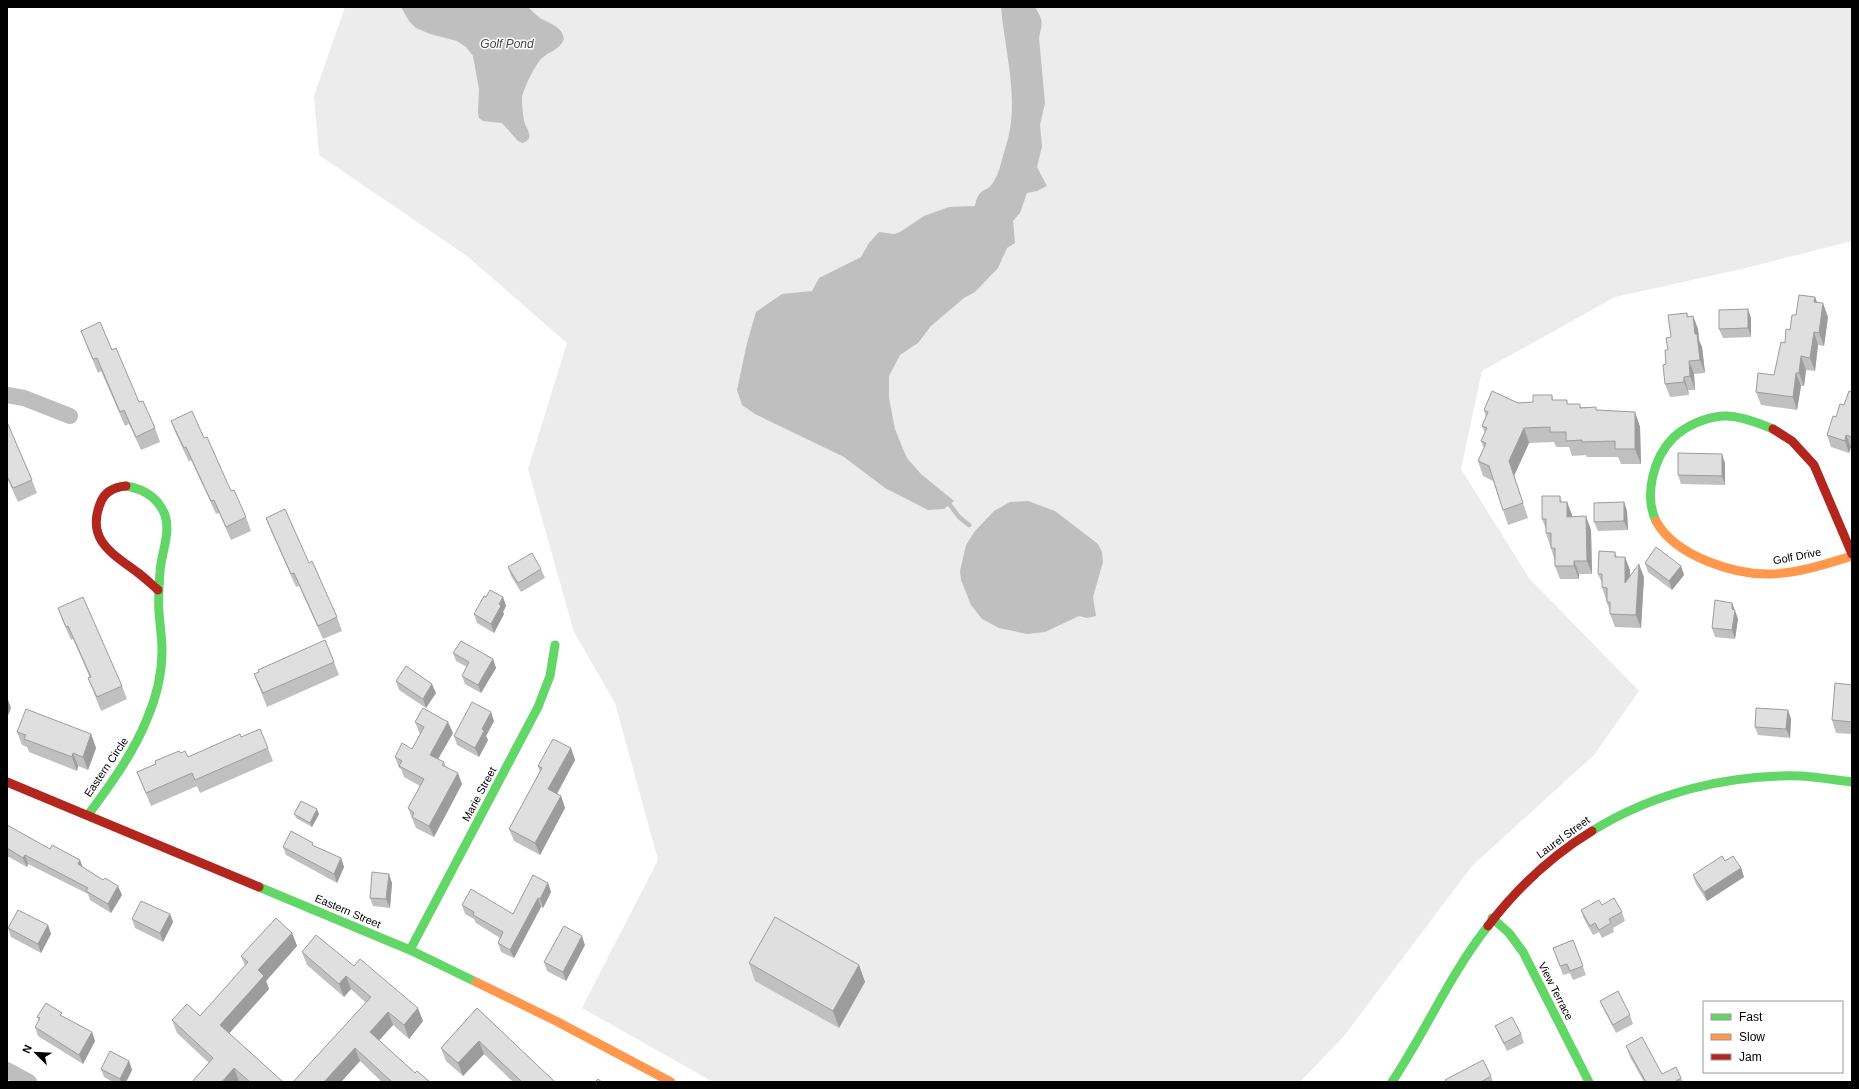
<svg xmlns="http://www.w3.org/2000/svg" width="1859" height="1089" viewBox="0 0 1859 1089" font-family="Arial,sans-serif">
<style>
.green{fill:#ececec}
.water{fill:#bfbfbf}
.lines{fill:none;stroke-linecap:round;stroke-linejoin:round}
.stream{stroke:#bfbfbf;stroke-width:4.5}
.street{stroke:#bebebe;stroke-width:16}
.fast{stroke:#63d668;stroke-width:9}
.slow{stroke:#ff974d;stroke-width:9}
.jam{stroke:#b3261e;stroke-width:9}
.wall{fill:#c0c0c0}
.shaded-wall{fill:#9c9c9c}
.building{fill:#dfdfdf;stroke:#9c9c9c}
.labels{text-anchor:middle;stroke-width:3;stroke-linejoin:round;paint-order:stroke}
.street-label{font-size:11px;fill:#000;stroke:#fff}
.water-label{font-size:12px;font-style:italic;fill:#444;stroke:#fff}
</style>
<rect width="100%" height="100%" fill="#fff"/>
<!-- green -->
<path class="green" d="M345 7H1852V241L1746 268 1615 297 1482 371 1461 469 1529 578 1639 691 1594 755 1472 866 1344 1036 1300 1082H713L582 1008 658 860 615 703 574 632 528 469 567 343 467 256 319 155 314 96Z"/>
<!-- water -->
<path class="water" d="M401 7H528C532 11 536 15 540 18 550 24 562 26 564 39L562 43C557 50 549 52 542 58 536 63 522 91 522 99 522 106 523 114 524 121 526 129 536 139 522 143L518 141 502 123 483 121 479 118 478 113 479 89 473 56 466 47 457 41 430 34 416 28 409 21Z
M1001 7H1035C1043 21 1043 21 1039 38L1045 103 1040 125 1042 146 1037 167 1047 186 1037 191 1027 193 1020 213 1013 221 1015 243 1007 248 998 268 975 292 964 298 931 326 918 343 900 355 889 376V398L895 429 903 449 907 458 921 474 954 501 944 509 928 510 885 488 844 457 755 414 742 405 737 390 747 343 756 312 782 294 812 291 819 278 861 257 869 243 879 232 894 234 900 232 924 216 949 207 975 206C979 186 985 194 993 183 999 174 1002 159 1005 149 1021 102 1005 55 1001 7Z
M1028 501 1055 511 1098 544 1102 552 1103 562 1093 597 1096 616 1087 618 1079 616 1045 632 1027 634 999 628 982 619 971 605 961 580 960 571 966 545 975 531 994 511 1010 502Z"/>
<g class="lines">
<!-- stream -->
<path class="stream" d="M950 505 959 517 969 525"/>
<!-- street -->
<path class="street" d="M7 395 24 398 70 416
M7 1070 29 1082"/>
<!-- fast -->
<path class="fast" d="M1656 521C1644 496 1653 458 1673 438 1685 426 1706 417 1723 416 1739 415 1759 423 1773 429
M88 815C110 785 133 754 147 719 156 698 162 674 162 651 162 638 160 625 159 612 158 598 159 585 160 572 161 553 171 534 165 515 158 497 144 489 126 486
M1592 831C1653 793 1728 774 1801 776 1818 777 1835 780 1852 782
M259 887 410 950 476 982
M1492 918 1509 933 1523 952 1589 1082
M410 950 538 707 550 676 555 645
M1392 1082C1426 1031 1450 974 1488 926"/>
<!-- slow -->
<path class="slow" d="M1656 521C1675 556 1734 575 1771 574 1799 573 1826 564 1852 556
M476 982 556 1021 671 1082"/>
<!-- jam -->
<path class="jam" d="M1773 429 1792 441 1814 465 1852 554
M126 486C114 487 104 492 100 504 86 540 113 554 137 572 144 577 151 584 158 590
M7 782 259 887
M1488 926C1517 888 1551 856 1592 831"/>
</g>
<!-- wall -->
<path class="wall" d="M1815 297 1817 303 1828 317 1824 346 1818 345 1815 371 1806 370 1804 386H1801L1797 410 1761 405 1756 392 1774 375 1790 330 1796 315Z
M1687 313 1688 317 1693 316 1698 329 1699 340 1702 347 1705 373 1694 374 1695 390H1688L1689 395 1670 397 1665 384 1666 364 1668 350 1671 337Z
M1751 318V337L1723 338 1719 329Z
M81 331 112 350 139 402 155 428 160 442 141 450 129 424 125 426 101 371 98 373 86 344Z
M1852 392V448L1851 447 1849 453 1831 447 1827 435 1836 417Z
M1552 395 1553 400 1582 407 1597 410 1635 412 1640 427 1641 464H1621L1618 457H1587L1586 455 1572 456 1569 447H1556L1554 442 1529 443 1514 476 1528 518 1508 525 1493 481 1483 476 1478 461 1484 448 1481 441 1485 433 1482 426 1486 417 1484 410 1518 403 1533 402Z
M171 421 204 438 231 491 246 517 251 531 231 540 219 513 216 514 191 460 189 462 176 434Z
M7 422 32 480 37 493 18 502 7 478Z
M1725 463V485L1681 484 1678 475Z
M1560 496 1562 502H1567L1572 515V517L1591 530 1592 574H1579V579H1560L1555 566V561L1546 533V529L1542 519Z
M1624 502 1627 511 1628 530 1598 531 1594 522Z
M266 518 309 563 337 617 342 631 323 639 299 586 296 587 271 531Z
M1615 552 1617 557 1630 570V576L1644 577 1641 628 1615 627 1610 614V612L1602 587V583L1598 574Z
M1645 563 1681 566 1684 575 1672 590 1648 572Z
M508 567 541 569 545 578 521 592 511 576Z
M486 597H503L506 606 503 612 504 614 494 633 477 623 474 614Z
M1732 603 1738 619 1735 639 1715 637 1712 628Z
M58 608 122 686 127 699 101 711 88 678H90L73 639 71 640 63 622Z
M453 653 493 659 496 668 481 693 465 684 462 676 467 667 456 661Z
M334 662 339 675 267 707 254 674Z
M396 681 436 693 426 708 399 690Z
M1852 685V734L1836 733 1832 720Z
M1788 710 1791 719 1790 738 1758 735 1755 727Z
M494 721 486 736 488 740 479 757 457 745 454 736Z
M415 722 453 733 438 759 444 762 446 767 462 784 434 837 416 828 408 808 420 786 404 777 401 769 399 768 395 757 412 749 420 734Z
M17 732 91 734 96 748 88 770 78 766 77 771 29 752 27 747 22 745Z
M241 737 268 748 273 761 200 793 197 786 151 806 137 772 181 753 188 757Z
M571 748 575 760 557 794 561 796 565 808 540 855 514 841 509 829 540 772 538 766Z
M294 814H319L312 827 296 818Z
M7 825 50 849 80 860 83 868 122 895 111 913 90 900 88 894 28 864 27 867 7 856Z
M314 846 341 858 344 867 337 883 286 855 283 847Z
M1725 861 1741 868 1744 877 1707 901 1696 884 1693 875Z
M392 883 390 908 373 906 370 898Z
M548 883 551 892 543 908 541 907 514 958 501 952 498 943 500 938 476 923 474 919 465 914 462 905 513 914Z
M1602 905 1622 912 1625 921 1613 928 1614 932 1602 938 1599 932 1593 935 1584 919 1581 910Z
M170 914 173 922 163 942 135 928 132 919Z
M48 925 51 934 41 953 11 937 8 928Z
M292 933 297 946 266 981 269 989 229 1033 283 1082H240L239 1081 238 1082H192L209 1063 177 1033 172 1020 200 1016 245 966 241 956Z
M1573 940 1586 975 1573 980 1570 973 1563 975 1553 948Z
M585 945 566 981 547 971 544 962Z
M302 952 354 966 423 1021 409 1039 393 1025 379 1040 415 1073 430 1082H382L360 1061 341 1082H293L366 1003 351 989 344 997 307 965Z
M749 963 859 965 865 982 839 1028 755 981Z
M1600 1001 1630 1015 1633 1024 1616 1033 1604 1010Z
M477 1008 555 1082H513L484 1054 463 1076 446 1061 441 1048Z
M37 1017H63L92 1032 95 1041 83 1064 38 1036 35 1027 39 1021Z
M1495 1026 1521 1034 1524 1043 1507 1051 1499 1035Z
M1626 1046 1662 1074 1681 1078 1683 1082H1644L1630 1057Z
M129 1061 132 1070 126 1082H113L104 1077 101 1069Z
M1491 1076 1493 1082H1446Z"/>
<!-- shaded-wall -->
<path class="shaded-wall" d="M1815 297 1820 310 1814 302Z
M1823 303 1828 317 1824 346 1819 333Z
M1748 309 1751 318V337L1748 328Z
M1693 316 1698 329 1699 340 1702 347 1705 373 1700 360 1695 334Z
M1814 332 1818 345 1815 371 1810 358Z
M1801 356 1806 370 1804 386 1799 373Z
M1689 361 1694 374 1695 390 1690 376Z
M1796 373 1801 386 1797 410 1793 397Z
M1684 377 1688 390 1689 395 1684 382Z
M1635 412 1640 427 1641 464 1635 449Z
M1524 428 1529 443 1514 476 1528 518 1509 461Z
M1846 435 1851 447 1849 453 1845 441Z
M1722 454 1725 463V485L1722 476Z
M1567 502 1572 515V530L1567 517Z
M1624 502 1627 511 1628 530 1624 521Z
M1586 516 1591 530 1592 574 1587 561Z
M1625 557 1630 570V596L1625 583Z
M1574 561 1579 574V579L1574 566Z
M1639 564 1644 577 1641 628 1636 615Z
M1681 566 1684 575 1672 590 1669 581Z
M503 597 506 606 503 612 504 614 494 633 491 624Z
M1732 603 1738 619 1735 639 1732 630Z
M493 659 496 668 481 693 478 685Z
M432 684 436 693 426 708 423 699Z
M7 697 11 708 7 718Z
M1788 710 1791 719 1790 738 1786 729Z
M491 712 494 721 486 736 488 740 479 757 475 748 482 729Z
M448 722 453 733 434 766 430 755Z
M91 734 96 748 88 770 83 757Z
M571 748 575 760 553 801 548 789Z
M73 753 78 766 77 771 72 757Z
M458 773 462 784 434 837 429 826Z
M561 796 565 808 540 855 535 843Z
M317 809 319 814 312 827 310 823Z
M25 855 28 864 27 867 23 858Z
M341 858 344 867 337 883 334 874Z
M80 860 83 869 78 864Z
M1741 868 1744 877 1707 901 1704 892Z
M389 874 392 883 390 908 386 899Z
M548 883 551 892 543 908 540 899Z
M118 886 122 895 111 913 108 904Z
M538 898 541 907 514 958 510 950Z
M170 914 173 922 163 942 160 933Z
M48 925 51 934 41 953 38 944Z
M292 933 297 946 266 981 269 989 225 1038 220 1025 258 970Z
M582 936 585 945 566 981 563 972Z
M859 965 865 982 839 1028 833 1011Z
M346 976 351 989 344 997 339 984Z
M418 1008 423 1021 409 1039 404 1025Z
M388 1012 393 1025 375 1045 370 1032Z
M92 1032 95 1041 83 1064 79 1055Z
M479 1041 484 1054 463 1076 458 1063Z
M355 1048 360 1061 341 1082H324Z
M129 1061 132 1070 126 1082H121L120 1079Z
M234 1068 239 1081 238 1082H222Z"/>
<!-- building -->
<path class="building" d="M1799 295 1815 297 1814 302 1823 303 1819 333 1814 332 1810 358 1801 356 1799 373H1796L1793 397 1756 392 1758 373 1774 375 1781 342 1785 343 1786 329 1790 330 1792 315H1796Z
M1748 309V328L1719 329V310Z
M1687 313V317L1693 316 1695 334H1697L1700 360 1689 361 1690 376 1684 377V382L1665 384 1663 365 1666 364 1665 350H1668L1666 338 1671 337 1668 315Z
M100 322 112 350 116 348 139 402 143 401 155 428 136 437 124 410 120 412 97 358 93 359 81 331Z
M1492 391 1518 403 1533 402V395H1552V400H1567V404H1580V408L1596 407V410L1635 412V449H1615V441L1582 442V440L1566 441V432H1550V427L1524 428 1509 461 1523 503 1503 510 1489 466 1478 461 1486 443 1481 441 1487 428 1482 426 1488 412 1484 410Z
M1849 391 1852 392V437L1846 435 1845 441 1827 435 1833 416 1836 417 1840 404 1844 405Z
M192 411 204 438 207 437 231 491 234 490 246 517 226 527 214 500 211 501 186 447 184 448 171 421Z
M7 422 32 480 13 488 7 476Z
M1678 453 1722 454V476L1678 475Z
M1542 496H1560V502H1567V517L1586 516 1587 561H1574V566H1555V548H1551V533H1546V519H1542Z
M1624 502V521L1594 522V503Z
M285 509 309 563 312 561 337 617 318 626 294 573 291 574 266 518Z
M1656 547 1681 566 1669 581 1645 563Z
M1599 551 1615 552V557H1625V583L1639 564 1636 615 1610 614V602H1607V588L1602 587V574H1598Z
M532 553 541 569 518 583 508 567Z
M490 590 503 597 499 604 501 606 491 624 474 614 484 596 486 597Z
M83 597 122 686 97 697 88 678 91 677 68 626 66 627 58 608Z
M1715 600 1732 603V609L1735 610 1732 630 1712 628Z
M325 640 334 662 263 693 254 674 259 672 258 670Z
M461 641 493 659 478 685 462 676 469 662 453 653Z
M406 666 432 684 423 699 396 681Z
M1835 683 1852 685V722L1832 720Z
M472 702 491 712 482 729 484 731 475 748 454 736Z
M423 708 448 722 430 755 444 762 442 765 458 773 429 826 412 817 414 813 408 808 424 779 399 766 402 761 395 757 402 743 412 749 424 727 415 722Z
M1756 708 1788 710 1786 729 1755 727Z
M26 709 91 734 83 757 73 753 72 757 24 739 26 735 17 732Z
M260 729 268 748 195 780 192 773 146 793 137 772 156 764 155 761 179 751 181 753 185 751 188 757 240 734 241 737Z
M553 739 571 748 548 789 561 796 535 843 509 829 542 768 538 766Z
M301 801 317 809 310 823 294 814Z
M7 825 50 849 52 845 80 860 78 864 103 880 105 878 118 886 108 904 86 891 88 888 25 855 23 858 7 848Z
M291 831 313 843 312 845 341 858 334 874 283 847Z
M1722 856 1725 861 1733 856 1741 868 1704 892 1693 875Z
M372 872 389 874 386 899 370 898Z
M533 875 548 883 540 899 538 898 510 950 498 943 503 932 473 915 474 912 462 905 471 889 513 914Z
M1614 898 1622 912 1609 919 1611 923 1599 930 1595 923 1590 926 1581 910 1599 900 1602 905Z
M141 901 170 914 160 933 132 919Z
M18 910 48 925 38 944 8 928Z
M775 917 859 965 833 1011 749 963Z
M276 918 292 933 258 970 264 976 220 1025 283 1082H250L234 1068 222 1082H192L213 1058 172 1020 187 1004 200 1016 248 962 241 956Z
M564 926 582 936 563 972 544 962Z
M316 935 354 966 360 959 418 1008 404 1025 388 1012 370 1032 415 1073 417 1071 430 1082H392L355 1048 324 1082H293L371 997 346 976 339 984 302 952Z
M1573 940 1583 966 1570 971 1567 964 1560 966 1553 948Z
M1618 991 1630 1015 1613 1025 1600 1001Z
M46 1003 62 1013 60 1015 92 1032 79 1055 35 1027 40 1018 37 1017Z
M477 1008 555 1082H522L479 1041 458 1063 441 1048Z
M1512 1017 1521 1034 1504 1043 1495 1026Z
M1642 1037 1662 1074 1676 1067 1681 1078 1676 1081 1677 1082H1646L1626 1046Z
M110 1051 129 1061 120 1079 101 1069Z
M1483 1060 1491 1076 1481 1082H1447L1445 1080Z
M598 1079 602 1082H595Z"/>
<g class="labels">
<!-- street labels -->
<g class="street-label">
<text transform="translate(1797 556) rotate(-11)" y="4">Golf Drive</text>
<text transform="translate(106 767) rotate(-56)" y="4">Eastern Circle</text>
<text transform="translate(479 794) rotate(-62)" y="4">Marie Street</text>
<text transform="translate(1563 837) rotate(-36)" y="4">Laurel Street</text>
<text transform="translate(348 911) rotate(23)" y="4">Eastern Street</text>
<text transform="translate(1556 991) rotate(63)" y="4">View Terrace</text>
</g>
<!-- water labels -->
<g class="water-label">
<text x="507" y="48">Golf Pond</text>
</g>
</g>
<!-- border -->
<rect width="1859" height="1089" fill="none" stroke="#000000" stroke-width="16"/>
<!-- legend -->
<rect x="1703" y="1001" width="140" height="72" fill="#ffffff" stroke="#999999"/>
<rect x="1711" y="1014" width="20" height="6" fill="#63d668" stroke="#999999"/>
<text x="1739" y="1021" font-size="12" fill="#000000">Fast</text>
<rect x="1711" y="1034" width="20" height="6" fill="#ff974d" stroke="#999999"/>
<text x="1739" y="1041" font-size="12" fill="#000000">Slow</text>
<rect x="1711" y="1054" width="20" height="6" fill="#b3261e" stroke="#999999"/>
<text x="1739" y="1061" font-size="12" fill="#000000">Jam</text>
<!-- north arrow -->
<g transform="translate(36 1053) rotate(294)" stroke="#ffffff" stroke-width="3" paint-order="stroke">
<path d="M0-3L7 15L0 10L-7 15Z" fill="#000000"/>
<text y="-6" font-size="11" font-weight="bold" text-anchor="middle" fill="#000000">N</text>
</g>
</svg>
